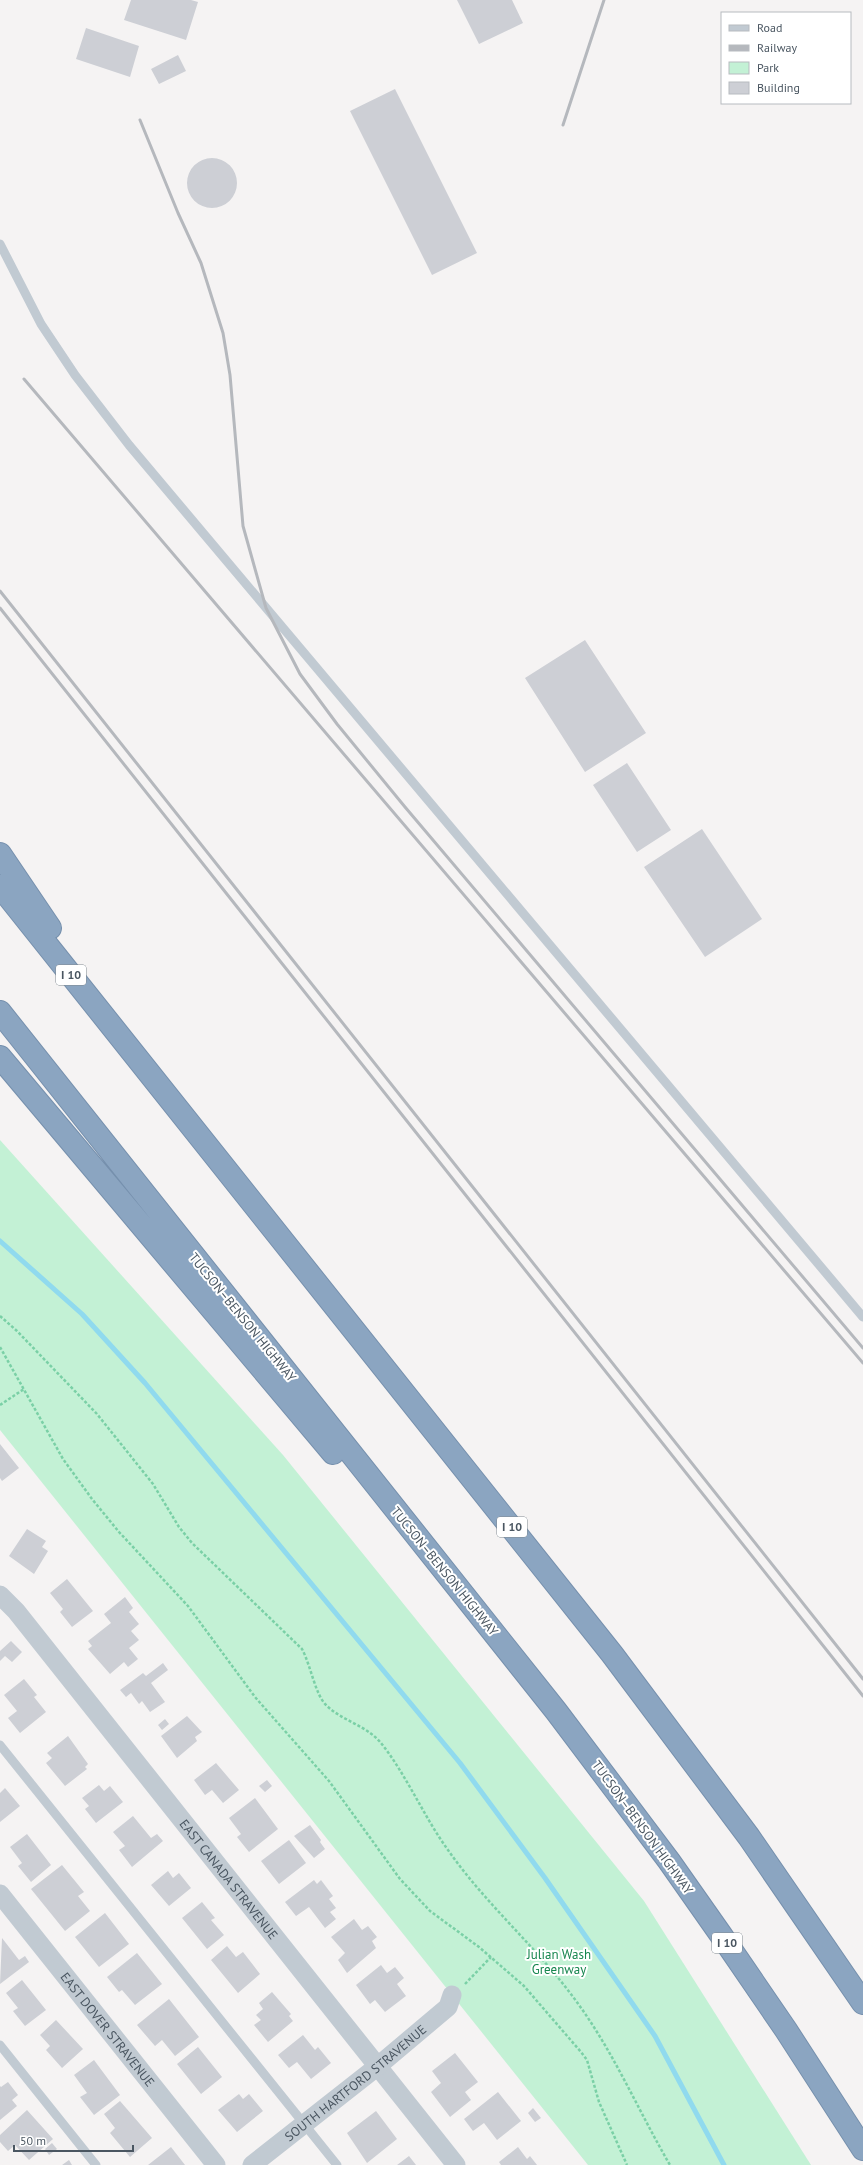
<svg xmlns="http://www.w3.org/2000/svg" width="863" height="2165" viewBox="0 0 863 2165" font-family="'PT Sans',sans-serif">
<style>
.green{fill:#c3f1d5}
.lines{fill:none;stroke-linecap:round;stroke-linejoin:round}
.stream{stroke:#90daee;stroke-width:5}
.building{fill:#cdcfd5}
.motorway-casing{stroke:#7690ad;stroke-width:24}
.path{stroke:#7ad0a6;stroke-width:2.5;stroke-dasharray:3 2;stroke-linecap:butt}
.service{stroke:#c1cad2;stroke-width:9}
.minor{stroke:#c1cad2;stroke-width:19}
.motorway{stroke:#8ba5c1;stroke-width:22}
.rail{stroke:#b5b8bd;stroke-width:3}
.labels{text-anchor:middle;stroke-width:4;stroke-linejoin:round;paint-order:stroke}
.shield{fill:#fff;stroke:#808990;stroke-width:1}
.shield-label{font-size:12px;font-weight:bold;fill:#4a5661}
.street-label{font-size:13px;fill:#4a5661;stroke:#fff}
.park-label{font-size:13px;fill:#17864f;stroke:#fff}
</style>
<rect width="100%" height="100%" fill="#f5f3f3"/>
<!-- green -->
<path class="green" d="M0 1140 283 1455 644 1901 811 2165H588L0 1430Z"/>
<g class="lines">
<!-- stream -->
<path class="stream" d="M0 1241 82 1314 145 1383 460 1763 545 1878 655 2036 724 2165"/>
</g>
<!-- building -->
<path class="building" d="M131 0H191L198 2 186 40 124 20Z
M457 0H512L523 23 479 44Z
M86 28 139 46 130 77 76 59Z
M178 55 186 71 159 84 151 69Z
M395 89 477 253 432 275 350 111Z
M187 183a25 25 0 1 1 50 0a25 25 0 1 1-50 0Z
M585 640 646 733 585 772 525 678Z
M627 763 671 830 637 852 593 785Z
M702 829 762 919 705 957 644 867Z
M0 1444 19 1468 2 1481 0 1478Z
M27 1529 46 1541 42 1547 48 1551 34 1574 9 1556Z
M67 1579 93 1611 72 1627 60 1612 63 1609 50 1593Z
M125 1597 133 1608 129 1612 139 1624 131 1631 139 1640 129 1648 138 1659 128 1667 124 1662 110 1674 88 1649 92 1646 88 1641 111 1623 104 1614Z
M11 1641 22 1652 12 1662 5 1656 0 1661V1651Z
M163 1663 168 1670 151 1683 165 1702 150 1712 142 1701 139 1704 131 1693 126 1697 120 1690 143 1673 146 1676Z
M24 1679 37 1695 34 1697 46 1712 20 1733 8 1718 17 1711 4 1695Z
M187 1716 202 1732 195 1737 197 1741 177 1758 161 1736Z
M165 1719 169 1724 162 1730 158 1725Z
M68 1736 88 1764 85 1767 87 1769 65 1786 46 1763 52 1758 47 1753Z
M216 1763 239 1790 223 1803 212 1790 205 1795 194 1780Z
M267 1780 272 1786 265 1792 259 1786Z
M99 1785 104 1791 110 1786 123 1802 96 1823 85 1809 89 1806 82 1798Z
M5 1788 20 1806 0 1822V1793Z
M255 1798 278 1829 249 1852 237 1837 241 1834 229 1818Z
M133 1816 151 1838 157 1834 163 1841 132 1867 119 1850 125 1846 113 1832Z
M310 1825 321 1840 320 1842 325 1849 314 1858 294 1836Z
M27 1834 51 1865 31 1882 18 1866 22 1863 10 1847Z
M289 1840 306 1863 279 1884 261 1861Z
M62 1865 84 1892 78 1896 90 1911 65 1931 31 1889Z
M168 1871 173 1878 179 1873 191 1888 169 1906 151 1885Z
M314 1880 317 1884 321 1880 333 1896 329 1899 336 1908 330 1912 336 1919 325 1928 309 1907 296 1916 285 1902Z
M202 1902 215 1918 211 1920 224 1935 207 1949 182 1918Z
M105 1913 129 1944 99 1967 75 1937Z
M354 1919 362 1930 368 1926 377 1937 372 1941 376 1948 347 1973 338 1960 345 1953 331 1937Z
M2 1938 19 1960 25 1956 29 1962 0 1984Z
M227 1946 236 1957 243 1952 260 1974 238 1993 211 1960Z
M137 1953 162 1984 135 2005 122 1990 119 1992 107 1977Z
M381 1965 387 1973 395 1967 404 1978 397 1984 406 1996 385 2012 375 2000 370 2004 356 1985Z
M22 1980 46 2010 25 2026 13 2011 18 2008 6 1993Z
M272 1992 291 2014 289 2016 293 2021 268 2042 254 2025 261 2020 256 2015 263 2009 259 2003Z
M169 1999 199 2037 175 2056 162 2040 155 2046 137 2025Z
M56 2020 83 2049 62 2068 46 2050 50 2046 40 2035Z
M303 2035 315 2050 318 2047 331 2063 311 2079 297 2062 289 2068 278 2055Z
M198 2047 222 2077 201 2094 177 2064Z
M455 2053 478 2082 465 2092 471 2100 450 2117 431 2092 441 2083 432 2071Z
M94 2060 120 2095 94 2115 80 2097 87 2093 74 2075Z
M8 2082 18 2095 12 2100 17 2106 0 2120V2086L1 2087Z
M498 2092 521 2121 497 2140 484 2123 473 2131 464 2119Z
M239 2094 243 2099 249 2094 263 2111 237 2132 218 2110Z
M120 2101 152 2138 130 2157 110 2133 115 2128 104 2114Z
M533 2108 541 2118 535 2122 528 2113Z
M27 2110 53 2139 29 2160 15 2145 8 2151 0 2142V2135Z
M376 2111 397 2139 367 2163 347 2133Z
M52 2143 57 2149 49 2155 45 2149Z
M171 2147 185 2165H148Z
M518 2147 527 2159 530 2156 537 2165H501L499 2162Z
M409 2156 416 2165H397Z
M69 2160 72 2165H62Z"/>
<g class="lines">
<defs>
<path id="motorway" d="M0 854 50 928
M0 886 612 1654 749 1837 863 2003
M0 1012 556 1711 669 1861 721 1935 786 2030 863 2149
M0 1057 333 1453"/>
</defs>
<!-- motorway casing -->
<use href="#motorway" class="motorway-casing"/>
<!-- path -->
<path class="path" d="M0 1316 17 1331 97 1414 153 1484 179 1527 192 1543 302 1649C311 1666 315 1694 326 1705 342 1721 366 1725 381 1743 406 1774 424 1817 448 1850 487 1906 540 1950 579 2005 615 2055 639 2112 670 2165
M0 1347 63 1459 92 1499 119 1532 188 1606 255 1697 329 1781 400 1879 430 1911 479 1947 524 1986 581 2052 587 2060 599 2102 627 2165
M0 1405 24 1389
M465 1984 491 1957"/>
<!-- service -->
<path class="service" d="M0 244 41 324 75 375 129 445 863 1317
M0 1745 337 2165
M0 2045 96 2165"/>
<!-- minor -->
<g class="minor">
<path id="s1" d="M0 1595 16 1611 456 2165"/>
<path id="s2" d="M0 1894 216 2165"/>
<path id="s3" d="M252 2165 378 2066 448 2007 452 1995"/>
</g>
<!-- motorway -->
<use href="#motorway" class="motorway"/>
<!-- rail -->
<path class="rail" d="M140 120 178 213 201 263 223 333 230 375 243 526 266 608 300 674 337 724 405 807 863 1348
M563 125 604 0
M24 379 863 1363
M0 591 863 1679
M0 608 863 1696"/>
</g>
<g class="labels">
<!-- shield labels -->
<g class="shield">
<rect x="56" y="965" width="30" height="20" rx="3"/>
<rect x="497" y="1517" width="30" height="20" rx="3"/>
<rect x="712" y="1933" width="30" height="20" rx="3"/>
</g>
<g class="shield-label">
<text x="71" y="979">I 10</text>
<text x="512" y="1531">I 10</text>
<text x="727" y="1947">I 10</text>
</g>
<!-- street labels -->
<g class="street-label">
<text transform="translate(243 1317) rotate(51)" y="5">TUCSON–BENSON HIGHWAY</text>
<text transform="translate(445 1571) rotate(51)" y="5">TUCSON–BENSON HIGHWAY</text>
<text transform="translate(643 1827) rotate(54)" y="5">TUCSON–BENSON HIGHWAY</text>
<text dy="5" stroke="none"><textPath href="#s1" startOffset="365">EAST CANADA STRAVENUE</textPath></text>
<text dy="5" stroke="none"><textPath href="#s2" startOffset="173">EAST DOVER STRAVENUE</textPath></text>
<text dy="5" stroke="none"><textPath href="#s3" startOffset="132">SOUTH HARTFORD STRAVENUE</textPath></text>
</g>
<!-- park labels -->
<g class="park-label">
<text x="559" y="1959">Julian Wash<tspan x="559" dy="15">Greenway</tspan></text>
</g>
</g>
<!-- legend -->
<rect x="721" y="12" width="130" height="92" fill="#ffffff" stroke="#b7bbc0"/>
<rect x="729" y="25" width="20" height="6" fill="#c1cad2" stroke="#b7bbc0"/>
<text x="757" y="32" font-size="12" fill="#4a5661">Road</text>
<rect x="729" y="45" width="20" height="6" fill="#b5b8bd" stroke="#b7bbc0"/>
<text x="757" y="52" font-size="12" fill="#4a5661">Railway</text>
<rect x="729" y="62" width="20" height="12" fill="#c3f1d5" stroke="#b7bbc0"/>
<text x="757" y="72" font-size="12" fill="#4a5661">Park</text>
<rect x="729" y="82" width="20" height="12" fill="#cdcfd5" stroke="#b7bbc0"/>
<text x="757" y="92" font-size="12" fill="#4a5661">Building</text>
<!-- scale -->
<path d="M14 2145v6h119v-6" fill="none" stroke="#4a5661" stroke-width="2"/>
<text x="20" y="2145" font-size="12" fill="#4a5661" stroke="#ffffff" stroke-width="3" paint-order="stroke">50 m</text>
</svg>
